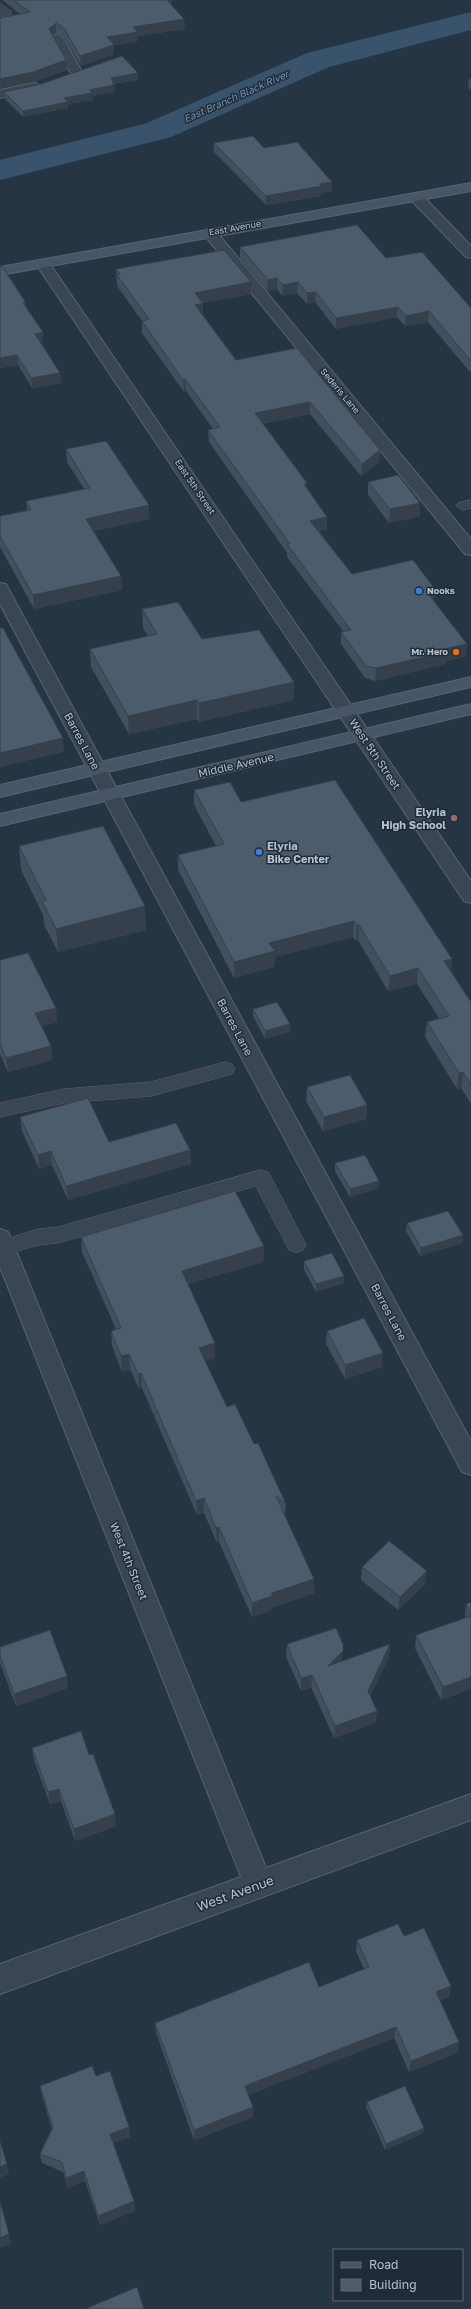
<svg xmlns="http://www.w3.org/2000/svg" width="471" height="2309" viewBox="0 0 471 2309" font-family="'Golos Text',sans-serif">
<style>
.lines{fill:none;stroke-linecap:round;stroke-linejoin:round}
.river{fill:#3a536d;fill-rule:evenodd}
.lane-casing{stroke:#586471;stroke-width:1}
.street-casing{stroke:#586471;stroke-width:2}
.secondary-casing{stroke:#586471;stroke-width:2}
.lane{fill:#3a4653;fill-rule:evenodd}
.street{fill:#3a4653;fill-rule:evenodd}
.secondary{fill:#485567;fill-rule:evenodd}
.wall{fill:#414f5e}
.shaded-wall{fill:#35404c}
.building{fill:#4c5c6d;stroke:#35404c}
.shop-dot{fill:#3f7fe0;stroke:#1f2b39;stroke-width:1.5}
.food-dot{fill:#e8710a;stroke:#1f2b39;stroke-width:1.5}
.education-dot{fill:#8d6e63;stroke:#1f2b39;stroke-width:1.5}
.labels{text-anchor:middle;stroke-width:3;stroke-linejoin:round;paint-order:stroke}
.far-street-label{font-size:9px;fill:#b7c1cd;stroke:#1f2b39}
.far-poi-label{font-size:9px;font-weight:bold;fill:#b7c1cd;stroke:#1f2b39;text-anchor:start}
.far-water-label{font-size:10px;font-style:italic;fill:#7694b1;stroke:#1f2b39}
.street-label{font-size:11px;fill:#b7c1cd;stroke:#1f2b39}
.poi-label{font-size:11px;font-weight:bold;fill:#b7c1cd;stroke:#1f2b39;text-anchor:end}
.near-street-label{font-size:13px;fill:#b7c1cd;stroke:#1f2b39}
</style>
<rect width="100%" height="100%" fill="#253544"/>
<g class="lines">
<!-- river -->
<path class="river" d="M471 12V30L329 67 171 137 0 180V160L147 123 307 53Z"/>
<defs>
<path id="lane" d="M0 3 11 11V15L0 17Z
M471 500V508L463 510 456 506 458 503Z
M226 1062 232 1064 235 1069 232 1074 151 1096 64 1103 0 1117V1103L64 1089 151 1082Z
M261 1170 268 1172 271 1177 306 1245 303 1250 296 1253 289 1250 256 1186 58 1243 38 1245 4 1255 0 1253V1241L38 1229 58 1227Z"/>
<path id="street" d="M57 34 63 38 82 72 80 75 76 76 70 72 51 38Z
M34 83 38 84 40 87 38 90 0 98V90Z
M416 193 421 194 471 246V258L466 257 411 200 409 197 411 194Z
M210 229 215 230 471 539V555L465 554 205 236 203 233 205 230Z
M43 260 50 264 471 881V903L464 901 36 264Z
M0 583 6 584 8 588 471 1441V1475L462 1472 0 604Z
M0 1229 8 1232 11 1238 266 1868 471 1794V1820L0 1994V1964L241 1877 0 1267Z"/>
<path id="secondary" d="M471 183V191L0 275V267Z
M471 677V687L0 797V785Z
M471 704V714L0 826V814Z"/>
</defs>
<!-- lane casing -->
<use href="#lane" class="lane-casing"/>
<!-- street casing -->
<use href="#street" class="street-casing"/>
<!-- secondary casing -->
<use href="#secondary" class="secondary-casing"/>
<!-- lane -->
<use href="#lane" class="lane"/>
<!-- street -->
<use href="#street" class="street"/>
<!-- secondary -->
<use href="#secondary" class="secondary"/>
</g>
<!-- wall -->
<path class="wall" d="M2 0H172V5H171L184 19 185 29 138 36V41L114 45V54L81 66 64 37 56 33 53 36 67 70 34 82 0 88V18L20 14Z
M138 73V80L114 84 115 92 92 96 93 100 68 104V108L23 117 5 99 4 92Z
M469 79H471V90L468 87Z
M214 143 264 148 332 182V191L321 193V196L266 205 214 152Z
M240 247 386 258 471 308V372H470L428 322 405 326 397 317 336 329 315 302 307 304 297 293 282 296 277 289 267 291 240 258Z
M116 269 251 294 203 303V315L236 360 297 348 380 450 379 462 361 476 310 414 262 424 307 483V489L327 517V529L319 531 352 574 435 589 434 601 466 656 446 661 445 664 375 681 365 678 341 644V632L343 631 287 557V553L209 442 208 430 213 429 186 391 184 392 142 333V321L117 286Z
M26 309 43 332V342H41L60 373 61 383 32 388 18 365 0 368Z
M66 449 149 519 93 531 121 576 122 590 34 609 0 547V516L27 510 26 501 84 489 67 462Z
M368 482 420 503V516L389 523 368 495Z
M142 609 202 639 294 682 293 700 199 722 197 719 129 734 91 667 90 649 148 636 143 628Z
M194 790 241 802 452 959 451 971 471 1002V1104L461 1088 457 1089 425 1037 427 1022 439 1018 417 984 388 991 358 940 356 941 353 937 275 957 274 967 234 978 178 870V855L216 846 194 805Z
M19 846 146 930 58 952 44 925 43 915 21 870Z
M0 960 56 1008 57 1022 42 1026 51 1046 52 1060 8 1072 0 1054Z
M253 1009 290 1024V1032L265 1039 253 1016Z
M307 1087 367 1105 366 1119 323 1131 306 1101Z
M20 1117 109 1142 191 1164 68 1200 52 1165 39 1169 22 1131Z
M335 1163 379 1181 378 1188 350 1197 335 1171Z
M407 1223 463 1235 462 1243 420 1256 406 1231Z
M81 1237 264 1246 263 1262 188 1284 215 1343V1358L205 1361 227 1407 254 1444 286 1504 285 1516 314 1579V1593L271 1608V1610L252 1617 219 1542 217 1543 204 1513 197 1515 142 1388 139 1389 130 1369 122 1372 112 1346 111 1331 116 1329 82 1252Z
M304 1261 344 1276V1283L316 1292 304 1269Z
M327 1331 382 1367 345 1379 326 1344Z
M362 1567 425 1584 398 1610 361 1580Z
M471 1602V1689L441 1700 415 1648 416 1635 465 1618V1617L466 1604Z
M287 1644 343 1661 389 1657 370 1697 377 1711 375 1723 334 1738 311 1687 301 1691 286 1657Z
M0 1647 68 1688 16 1706 0 1663Z
M32 1748 89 1755 116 1826 75 1841 61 1801 50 1804 34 1760Z
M404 1936 451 1986 449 1997 440 2000 459 2042 457 2053 409 2072 394 2038 248 2095 253 2107V2117L194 2140 156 2033 155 2023 319 1987 364 1969 356 1951 357 1940Z
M96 2076 129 2127 130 2137 113 2143 134 2201 135 2211 100 2225 85 2181 68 2188 63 2172 42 2163 40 2154 52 2129 42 2096 40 2086Z
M367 2102 423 2133 385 2150 366 2107Z"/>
<!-- shaded-wall -->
<path class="shaded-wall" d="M164 0H172V5L164 6Z
M184 19 185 29 138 36V41L114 45V54L81 66 80 56 107 37 133 27Z
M56 23V33L50 39 49 29Z
M66 60 67 70 34 82 0 88V79Z
M138 73V80L111 84V78Z
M114 85 115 92 92 96 93 100 68 104V108L23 117V111L64 98 89 90Z
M332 182V191L321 193V196L266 205V196Z
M277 278V289L267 291 268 280Z
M251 282V294L195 304V293Z
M298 282 297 293 282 296 283 285Z
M316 292 315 302 307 304V293Z
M23 303H26L27 313Z
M203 303V315L195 317V305Z
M398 307 397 317 336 329V318Z
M429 311 428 322 405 326 406 316Z
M43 332V342L36 343 35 334Z
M17 355 18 365 0 368V358Z
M60 373 61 383 32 388 31 378Z
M185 379 186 391 184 392 183 380Z
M310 402V414L254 425 255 413Z
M380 450 379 462 361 476 362 464Z
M307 483V495L304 484Z
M420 503V516L389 523 390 509Z
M149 505V519L86 532V519Z
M327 517V529L310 533V521Z
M121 576 122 590 34 609 33 595Z
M435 589 434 601 425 604 426 591Z
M467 644 466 656 446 661 445 664 375 681 376 668 444 649Z
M294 682 293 700 199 722V703Z
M197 700V719L129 734 128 716Z
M63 738 64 752 0 767V753Z
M145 906 146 930 58 952 56 929Z
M354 921 353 937 275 957 274 967 234 978V962L269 943Z
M357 925H359L358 940 356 941Z
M452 959 450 974 444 961Z
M418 968 417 984 388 991 390 976Z
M56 1008 57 1022 37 1027 35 1013Z
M290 1024V1032L265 1039V1031Z
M51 1046 52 1060 8 1072 6 1058Z
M463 1072 461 1088 457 1089 459 1073Z
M367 1105 366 1119 323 1131 324 1117Z
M190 1150 191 1164 68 1200 66 1186Z
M51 1151 52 1165 39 1169 38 1155Z
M379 1181 378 1188 350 1197V1189Z
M463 1235 462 1243 420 1256 421 1248Z
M264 1246 263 1262 182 1286V1271Z
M344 1276V1283L316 1292V1284Z
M215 1343V1358L199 1363V1348Z
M383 1353 382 1367 345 1379V1365Z
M129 1354 130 1369 122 1372 121 1356Z
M141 1373 142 1388 139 1389 138 1374Z
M204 1498V1513L197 1515 196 1501Z
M219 1527V1542L217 1543 216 1528Z
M427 1571 425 1584 398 1610 400 1597Z
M314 1579V1593L271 1608V1610L252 1617V1603L272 1593Z
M390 1644 389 1657 367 1704 368 1691Z
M343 1651 342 1664 328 1666Z
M312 1675 311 1687 301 1691V1678Z
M67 1676 68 1688 16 1706 14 1694Z
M471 1677V1689L441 1700 443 1687Z
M377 1711 375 1723 334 1738 335 1726Z
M59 1789 61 1801 50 1804 48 1792Z
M115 1814 116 1826 75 1841 74 1829Z
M451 1986 449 1997 434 2003 436 1992Z
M396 2027 394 2038 245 2096V2086Z
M459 2042 457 2053 409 2072 411 2061Z
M253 2107V2117L194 2140V2130Z
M129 2127 130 2137 111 2144 110 2134Z
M424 2128 423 2133 385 2150 386 2144Z
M7 2164 9 2174 0 2178V2167Z
M84 2171 85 2181 68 2188 66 2178Z
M134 2201 135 2211 100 2225 98 2216Z
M9 2234 12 2244 0 2248V2238Z"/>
<!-- building -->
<path class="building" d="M14 0H167L184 19 133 27 138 32 107 37 114 45 80 56 64 28 56 23 49 29 66 60 33 72 0 79V18L30 12Z
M122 56 138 73 111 78 114 85 89 90 92 93 64 98 68 102 23 111 4 92 41 84Z
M253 136 264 148 297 142 332 182 319 184 321 186 266 196 214 143Z
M357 225 386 258 422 252 471 308V361L429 311 406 316 398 307 336 318 316 292 307 293 298 282 283 285 277 278 268 280 240 247Z
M224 250 251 282 195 293 203 303 195 305 236 360 297 348 380 450 362 464 310 402 255 413 307 483 304 484 327 517 310 521 352 574 413 560 435 589 426 591 467 644 444 649 446 652 376 668 366 666 341 632 351 630 287 544H290L208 430 220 427 185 379 183 380 142 321 149 319 117 275 120 274 116 269Z
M0 266H2L26 303H23L43 332 35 334 60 373 31 378 17 355 0 358Z
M106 441 149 505 86 519 121 576 33 595 0 536V516L31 510 26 501 90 488 66 449Z
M398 475 420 503 390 509 368 482Z
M178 602 202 639 259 630 294 682 199 703 197 700 128 716 90 649 157 634 142 609Z
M0 628H3L63 738 0 753Z
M335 780 452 959 444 961 471 1002V1085L463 1072 459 1073 427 1022 449 1016 418 968 390 976 359 925H357L354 921 269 943 275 951 234 962 178 855 224 844 194 790 230 782 241 802Z
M103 826 145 906 56 929 42 901 46 900 19 846Z
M28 953 56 1008 35 1013 51 1046 6 1058 0 1044V960Z
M277 1002 290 1024 265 1031 253 1009Z
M350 1075 367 1105 324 1117 307 1087Z
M88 1098 109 1142 176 1123 190 1150 66 1186 51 1151 38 1155 20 1117Z
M365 1155 379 1181 350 1189 335 1163Z
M235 1191 264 1246 182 1271 215 1343 199 1348 227 1407 235 1404 254 1444 258 1443 286 1504 276 1496 314 1579 272 1593V1596L252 1603 219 1527 216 1528 204 1498 196 1501 141 1373 138 1374 129 1354 121 1356 111 1331 121 1328 81 1237Z
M448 1211 463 1235 421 1248 407 1223Z
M332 1253 344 1276 316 1284 304 1261Z
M364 1318 383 1353 345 1365 327 1331Z
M389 1541 427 1571 400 1597 362 1567Z
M471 1602V1613L466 1604Z
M471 1616V1677L443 1687 416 1635Z
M336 1628 343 1644V1651L328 1666 390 1644 368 1691 377 1711 335 1726 312 1675 301 1678 287 1644Z
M50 1630 67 1676 14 1694 0 1656V1647Z
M81 1731 89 1755 93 1754 115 1814 74 1829 59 1789 48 1792 32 1748Z
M398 1924 404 1936 424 1928 451 1986 436 1992 459 2042 411 2061 396 2027 245 2086 253 2107 194 2130 155 2023 309 1962 319 1987 369 1967 357 1940Z
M92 2066 96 2076 110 2071 129 2127 110 2134 134 2201 98 2216 84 2171 66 2178 62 2162 40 2154 53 2127 40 2086Z
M405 2086 424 2128 386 2144 367 2102Z
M0 2141 7 2164 0 2167Z
M0 2201 9 2234 0 2238Z
M137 2287 144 2309H85Z"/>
<!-- markers -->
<g class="shop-dot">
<circle cx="419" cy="591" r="4"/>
<circle cx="259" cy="852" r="4"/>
</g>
<circle class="food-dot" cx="456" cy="652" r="4"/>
<circle class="education-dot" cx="454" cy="818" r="4"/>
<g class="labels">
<!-- far-street labels -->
<g class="far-street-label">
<text transform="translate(235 228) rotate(-10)" y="3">East Avenue</text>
<text transform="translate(340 391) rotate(50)" y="3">Sederis Lane</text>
<text transform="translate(195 487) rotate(56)" y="3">East 5th Street</text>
</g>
<!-- far-poi labels -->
<g class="far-poi-label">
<text x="427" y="594">Nooks</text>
<text x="448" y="655" text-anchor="end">Mr. Hero</text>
</g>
<!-- far-water labels -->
<g class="far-water-label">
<text transform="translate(236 96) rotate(-24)" y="4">East Branch Black River</text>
</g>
<!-- street labels -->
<g class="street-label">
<text transform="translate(82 741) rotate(62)" y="4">Barres Lane</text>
<text transform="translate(375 754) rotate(56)" y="4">West 5th Street</text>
<text transform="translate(236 765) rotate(-13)" y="4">Middle Avenue</text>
<text transform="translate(235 1027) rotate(62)" y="4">Barres Lane</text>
<text transform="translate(389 1312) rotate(62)" y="4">Barres Lane</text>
<text transform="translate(129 1561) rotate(68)" y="4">West 4th Street</text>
</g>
<!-- poi labels -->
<g class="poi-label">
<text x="446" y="816">Elyria<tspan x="446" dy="13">High School</tspan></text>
<text x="267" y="850" text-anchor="start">Elyria<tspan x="267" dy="13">Bike Center</tspan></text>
</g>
<!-- near-street labels -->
<g class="near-street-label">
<text transform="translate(235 1893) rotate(-20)" y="5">West Avenue</text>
</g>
</g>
<!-- legend -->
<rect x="333" y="2249" width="130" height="52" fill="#1f2b39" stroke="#5c6774"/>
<rect x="341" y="2262" width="20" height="6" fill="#485567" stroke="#5c6774"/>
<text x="369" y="2269" font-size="12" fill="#b7c1cd">Road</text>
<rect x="341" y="2279" width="20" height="12" fill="#4c5c6d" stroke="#5c6774"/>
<text x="369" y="2289" font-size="12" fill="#b7c1cd">Building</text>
</svg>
